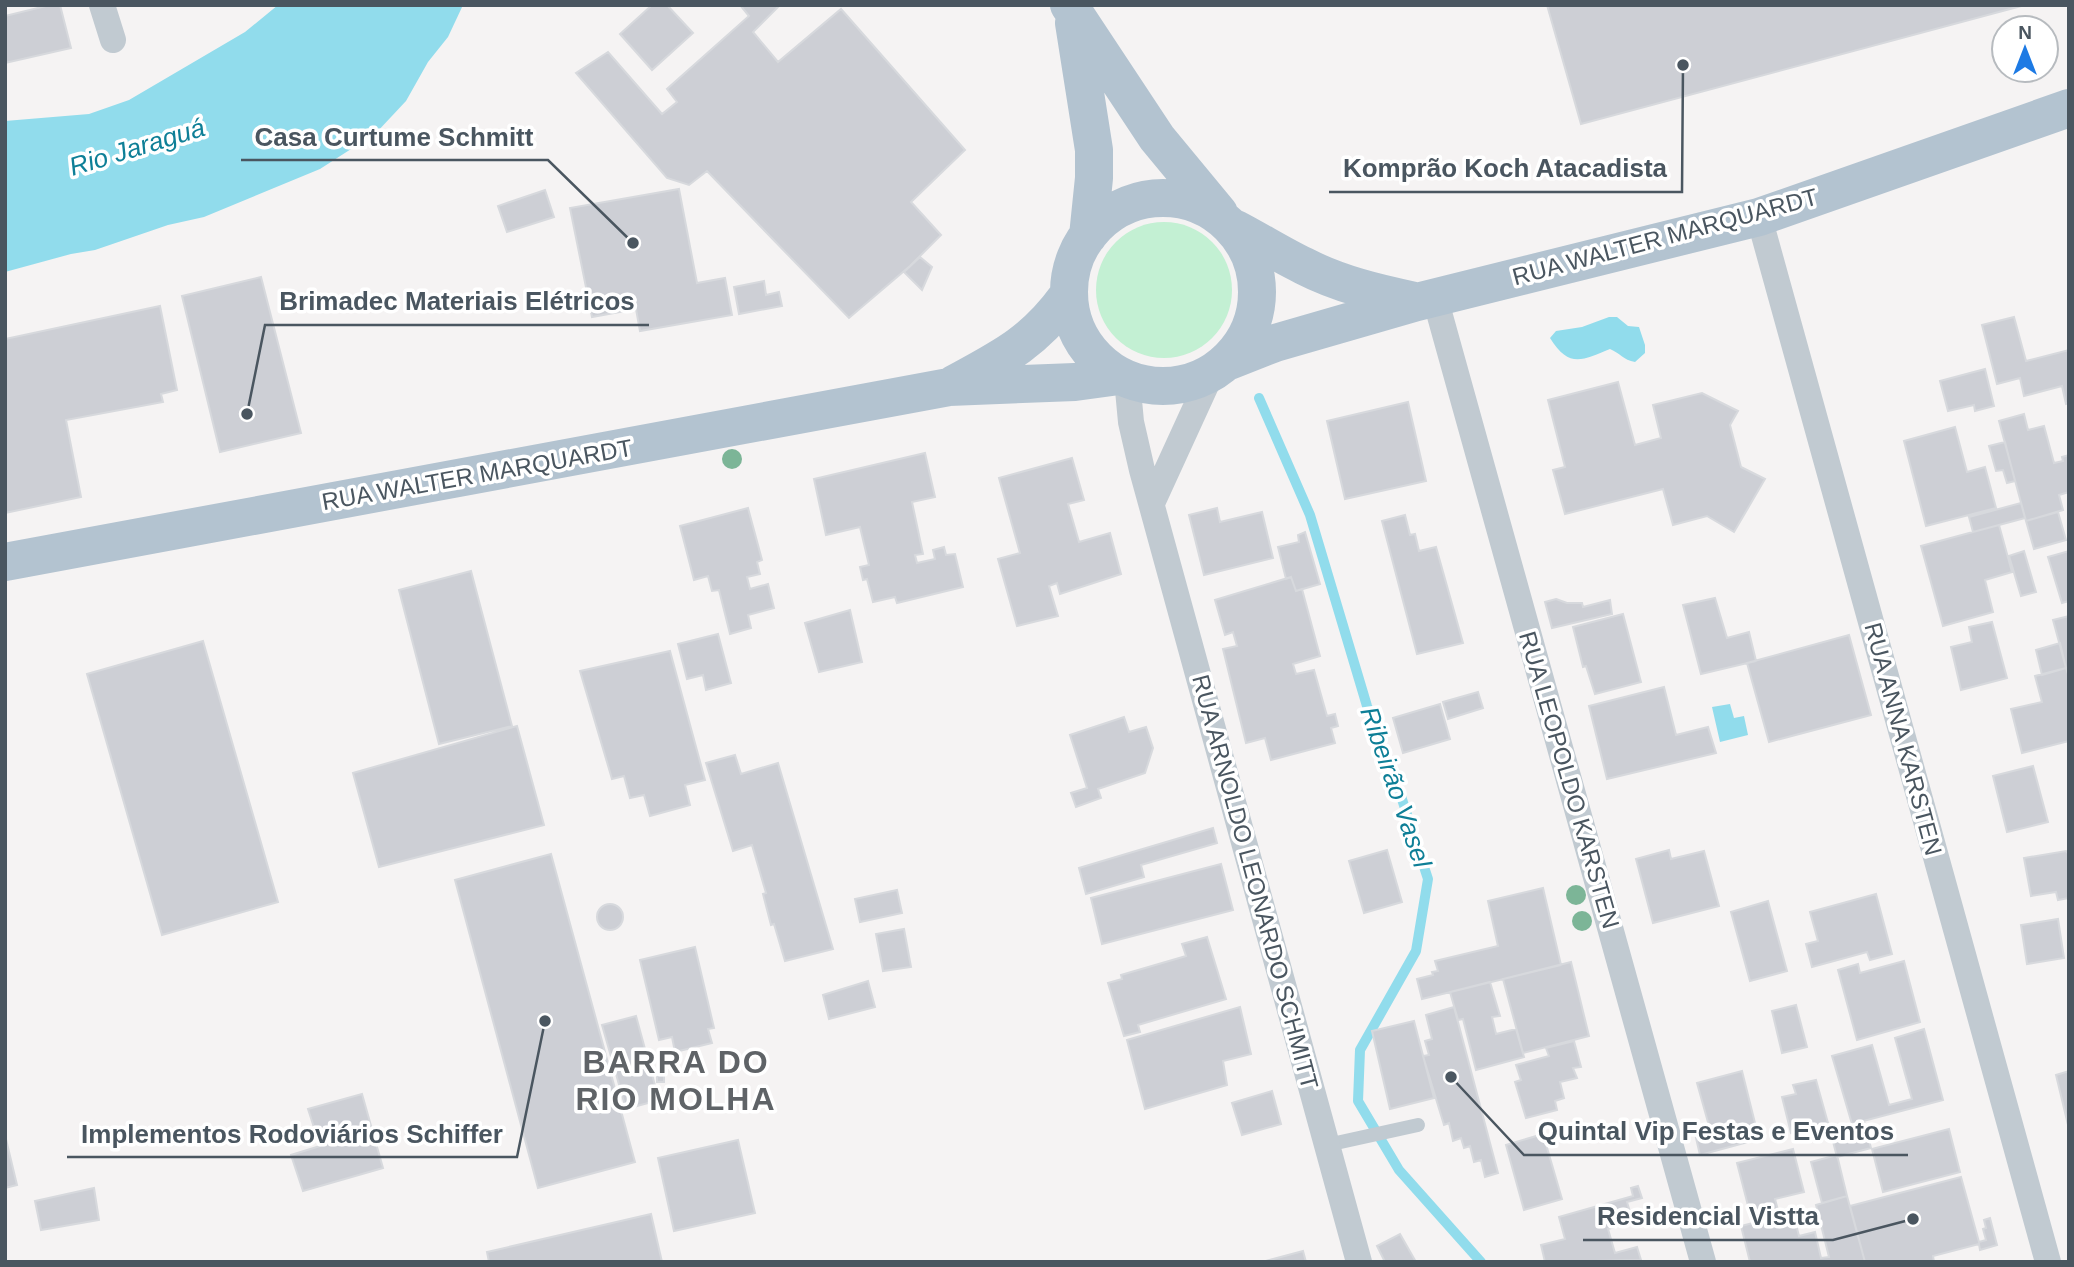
<svg xmlns="http://www.w3.org/2000/svg" width="2074" height="1267" viewBox="0 0 2074 1267" font-family="Helvetica,sans-serif">
<style>
.green{fill:#c3f0d3}
.water{fill:#91dcec}
.lines{fill:none;stroke-linecap:round;stroke-linejoin:round}
.stream{stroke:#91dcec;stroke-width:10}
.building{fill:#cdcfd5;stroke:#d7d9dd;stroke-width:2}
.lane{stroke:#c1cad1;stroke-width:14}
.street{stroke:#c1cad1;stroke-width:26}
.primary{stroke:#b3c3d0;stroke-width:38}
.tree{fill:#7cb597}
.labels{text-anchor:middle;stroke-width:7;stroke-linejoin:round;paint-order:stroke}
.street-label{font-size:24px;fill:#4a5660;stroke:#fff}
.water-label{font-size:26px;font-style:italic;fill:#0e7f97;stroke:#fff}
.district-label{font-size:32px;font-weight:bold;letter-spacing:2px;fill:#5f6367;stroke:#fff}
.leader{fill:none;stroke:#4a5660;stroke-width:2.5}
.callout-dot{fill:#4a5660;stroke:#fff;stroke-width:2.5}
.callout-label{font-size:26px;text-anchor:middle;font-weight:bold;fill:#4a5660;stroke:#fff;stroke-width:7;stroke-linejoin:round;paint-order:stroke}
</style>
<rect width="100%" height="100%" fill="#f5f3f3"/>
<!-- green -->
<path class="green" d="M1096 290a68 68 0 1 1 136 0a68 68 0 1 1-136 0Z"/>
<!-- water -->
<path class="water" d="M278 5H463L448 37 428 62 406 101 376 133 320 169 204 217 168 225 95 250 71 254 5 272V121L89 114 129 100 245 32Z
M1609 317H1617L1628 326 1639 327 1645 345V353L1635 362C1623 360 1620 353 1610 349 1581 361 1569 368 1550 338L1556 331 1582 327Z
M1730 704 1734 718 1744 716 1748 735 1720 742 1712 707Z"/>
<g class="lines">
<!-- stream -->
<path class="stream" d="M1259 398 1310 515 1367 706 1399 790 1428 879 1416 951 1360 1050 1358 1101 1399 1170 1481 1262"/>
</g>
<!-- building -->
<path class="building" d="M50 5H60L71 48 5 63V16Z
M652 5H667L693 33 652 70 620 34Z
M740 5H780L753 32 778 62 841 9 965 150 911 202 941 235 910 266 849 318 707 171 689 185 667 178 576 73 608 52 662 114 677 102 667 89 749 16Z
M1547 5H2025L1581 124Z
M679 189 697 283 725 278 732 315 640 331 636 309 592 317 570 208Z
M545 190 554 217 507 232 498 206Z
M920 257 932 267 922 290 904 272Z
M261 277 301 433 220 452 182 296Z
M764 281 766 295 779 292 782 306 739 314 734 287Z
M160 306 177 390 161 394 163 402 66 420 81 497 5 513V339Z
M2014 317 2026 361 2069 350V403L2066 404 2062 386 2024 396 2020 378 1997 384 1982 325Z
M1985 369 1994 406 1975 411 1974 405 1948 411 1940 381Z
M1618 382 1635 445 1661 438 1653 405 1702 393 1738 411 1730 425 1741 467 1765 479 1734 532 1707 516 1673 525 1663 489 1565 514 1553 470 1565 467 1548 400Z
M1408 402 1426 481 1345 499 1327 421Z
M2024 414 2028 430 2044 426 2054 463 2063 461 2062 457 2069 455V492L2059 495 2063 510 2026 521 1999 421Z
M1955 427 1967 472 1985 467 1996 508 1926 526 1904 441Z
M2005 442 2015 481 2007 483 2003 470 1996 471 1989 446Z
M925 453 935 497 912 502 923 554 915 555 917 563 935 559 933 550 944 547 946 555 955 554 963 587 897 603 895 597 873 602 867 579 863 580 860 567 869 565 860 527 826 535 814 479Z
M1072 458 1084 500 1068 504 1079 542 1110 533 1121 574 1060 594 1057 583 1049 586 1058 616 1017 626 998 559 1020 553 999 478Z
M2021 503 2025 518 1973 532 1969 517Z
M748 508 762 560 757 562 760 574 747 577 750 589 768 584 774 608 748 615 751 628 730 634 719 590 712 591 708 576 694 580 680 526Z
M1217 508 1220 522 1262 512 1273 558 1204 575 1189 515Z
M2058 512 2066 540 2034 549 2026 521Z
M1405 515 1410 535 1415 534 1419 551 1436 547 1463 643 1417 654 1382 521Z
M1999 525 2012 572 1985 580 1993 612 1943 626 1921 546Z
M1305 532 1320 584 1296 591 1291 577 1286 579 1278 547 1299 542 1298 535Z
M2024 551 2036 592 2021 596 2009 556Z
M2069 551V601L2062 603 2048 557Z
M471 571 512 726 439 744 399 590Z
M1291 577 1296 591 1302 589 1320 656 1293 664 1296 674 1314 670 1327 716 1335 714 1338 726 1331 728 1335 743 1271 760 1265 738 1246 743 1223 649 1237 646 1233 632 1225 635 1215 600Z
M1715 598 1727 638 1749 632 1756 661 1701 674 1683 605Z
M1556 599 1567 603H1582L1583 607 1610 600 1612 614 1552 628 1545 602Z
M850 610 862 662 819 672 805 623Z
M1623 614 1641 682 1595 694 1586 666 1583 667 1573 627Z
M2069 616V668H2066L2053 620Z
M1992 622 2007 678 1961 690 1951 647 1972 642 1969 627Z
M718 634 731 683 706 690 703 675 687 679 678 644Z
M1849 635 1871 715 1769 742 1747 663Z
M203 641 278 902 162 935 87 674Z
M2060 643 2066 668 2042 675 2036 650Z
M670 651 705 780 685 785 690 805 650 816 644 795 630 798 624 776 612 779 580 671Z
M2066 668 2069 677V741L2022 753 2011 709 2042 702 2035 676Z
M1664 687 1676 735 1708 727 1716 753 1607 779 1589 706Z
M1478 692 1483 708 1448 719 1443 702Z
M1440 704 1450 739 1403 753 1393 718Z
M1124 717 1129 732 1146 727 1153 748 1145 773 1098 789 1101 798 1076 807 1071 793 1087 788 1070 735Z
M517 726 544 825 379 867 353 773Z
M735 755 741 774 778 763 833 949 785 961 774 924 771 925 763 894 766 893 752 845 733 851 706 763Z
M2033 766 2048 822 2007 832 1993 776Z
M1213 828 1217 843 1141 865 1144 877 1086 894 1079 868Z
M1387 850 1402 902 1364 913 1349 861Z
M1669 850 1671 859 1704 851 1719 906 1653 923 1636 859Z
M2066 851 2069 855V898L2058 900 2056 892 2031 896 2024 858Z
M551 854 635 1162 538 1188 455 880Z
M1221 864 1233 910 1102 944 1091 898Z
M1543 888 1561 965 1422 999 1417 979 1433 975 1432 972 1438 971 1435 961 1498 946 1488 901Z
M897 890 902 913 860 922 855 899Z
M1876 894 1892 954 1870 960 1867 952 1812 967 1806 944 1818 941 1810 912Z
M1768 901 1787 971 1750 981 1731 912Z
M597 917a13 13 0 1 1 26 0a13 13 0 1 1-26 0Z
M2058 919 2064 958 2027 964 2021 925Z
M904 929 911 967 883 971 876 934Z
M1207 937 1226 999 1138 1025 1140 1032 1124 1036 1108 983 1122 979 1121 975 1186 956 1182 944Z
M695 947 714 1028 708 1029 712 1043 675 1052 672 1037 659 1040 640 960Z
M1904 961 1920 1022 1857 1040 1838 970 1858 964 1860 973Z
M1571 962 1589 1036 1523 1053 1503 979Z
M868 981 875 1007 829 1019 823 995Z
M1490 982 1500 1016 1492 1017 1496 1034 1516 1029 1524 1057 1476 1070 1463 1019 1458 1020 1450 992Z
M1796 1005 1807 1047 1782 1053 1772 1011Z
M1240 1007 1251 1054 1223 1061 1227 1085 1145 1109 1127 1040Z
M1454 1007 1498 1173 1485 1177 1481 1160 1474 1162 1470 1146 1464 1148 1461 1138 1453 1141 1449 1123 1444 1125 1423 1056 1429 1055 1425 1041 1432 1039 1426 1015Z
M636 1016 659 1100 626 1109 602 1025Z
M1414 1021 1434 1098 1390 1109 1372 1031Z
M1924 1029 1943 1100 1852 1124 1832 1056 1872 1045 1889 1105 1912 1099 1895 1038Z
M1574 1041 1581 1067 1573 1068 1577 1078 1560 1082 1564 1098 1555 1101 1557 1110 1526 1118 1515 1082 1521 1080 1516 1065 1549 1056 1546 1048Z
M657 1071H664V1082H657Z
M1742 1071 1759 1139 1700 1155 1696 1138 1711 1133 1697 1083Z
M2069 1071V1129L2056 1075Z
M1816 1080 1828 1123 1791 1133 1782 1097 1796 1094 1793 1085Z
M1272 1091 1281 1124 1242 1135 1232 1103Z
M362 1094 383 1168 303 1191 291 1155 320 1146 308 1109Z
M1864 1121 1871 1148 1837 1157 1830 1130Z
M1949 1129 1960 1172 1883 1192 1872 1149Z
M1543 1134 1562 1199 1524 1210 1506 1145Z
M5 1135 17 1185 5 1188Z
M738 1140 755 1213 674 1231 658 1158Z
M1793 1149 1804 1192 1775 1199 1779 1214 1752 1221 1737 1163Z
M1837 1155 1847 1196 1822 1203 1811 1162Z
M1961 1177 1979 1242 1986 1240 1983 1229 1986 1228 1984 1220 1990 1218 1997 1245 1980 1250 1979 1244 1933 1256 1934 1262H1865L1850 1206Z
M1638 1186 1642 1198 1627 1202 1633 1222 1608 1229 1615 1253 1637 1247 1641 1260 1545 1262 1541 1245 1565 1239 1559 1217 1633 1196 1631 1188Z
M94 1188 99 1220 41 1230 35 1201Z
M1847 1196 1865 1262H1750L1741 1226 1793 1213 1799 1236 1815 1232 1821 1258 1829 1257 1816 1205Z
M651 1214 662 1262H489L487 1252Z
M1400 1234 1416 1262H1385L1377 1246Z
M1303 1251 1306 1262H1262Z"/>
<g class="lines">
<!-- lane -->
<path class="lane" d="M1327 1145 1418 1125"/>
<!-- street -->
<path class="street" d="M102 5 113 40
M1759 217 2048 1262
M1435 298 1703 1262
M1127 379 1131 422 1142 470 1359 1262
M1152 503 1212 372"/>
<!-- primary -->
<path class="primary" d="M1069 5 1157 138 1219 213
M1074 23 1094 150V178L1088 236
M1069 292a94 94 0 1 1 188 0a94 94 0 1 1-188 0Z
M1236 229C1259 241 1281 255 1304 266 1339 284 1377 293 1415 301
M1229 361 1275 343 1417 302 1759 217 2069 108
M954 384C1002 358 1033 343 1066 298
M5 562 949 387 1075 382 1119 376"/>
</g>
<!-- trees -->
<g class="tree">
<circle cx="732" cy="459" r="10"/>
<circle cx="1576" cy="895" r="10"/>
<circle cx="1582" cy="921" r="10"/>
</g>
<g class="labels">
<!-- street labels -->
<g class="street-label">
<text transform="translate(1665 237) rotate(-15)" y="8">RUA WALTER MARQUARDT</text>
<text transform="translate(477 475) rotate(-10)" y="8">RUA WALTER MARQUARDT</text>
<text transform="translate(1903 739) rotate(75)" y="8">RUA ANNA KARSTEN</text>
<text transform="translate(1569 780) rotate(74)" y="8">RUA LEOPOLDO KARSTEN</text>
<text transform="translate(1255 882) rotate(75)" y="8">RUA ARNOLDO LEONARDO SCHMITT</text>
</g>
<!-- water labels -->
<g class="water-label">
<text transform="translate(137 147) rotate(-17)" y="9">Rio Jaraguá</text>
<text transform="translate(1396 787) rotate(71)" y="9">Ribeirão Vasel</text>
</g>
<!-- district labels -->
<g class="district-label">
<text x="676" y="1073">BARRA DO<tspan x="676" dy="37">RIO MOLHA</tspan></text>
</g>
</g>
<!-- callouts -->
<path class="leader" d="M633 243L548 160H241M1683 65L1682 192H1329M247 414L265 325H649M1451 1077L1524 1155H1908M545 1021L517 1157H67M1913 1219L1833 1240H1583"/>
<g class="callout-dot">
<circle cx="633" cy="243" r="7"/>
<circle cx="1683" cy="65" r="7"/>
<circle cx="247" cy="414" r="7"/>
<circle cx="1451" cy="1077" r="7"/>
<circle cx="545" cy="1021" r="7"/>
<circle cx="1913" cy="1219" r="7"/>
</g>
<g class="callout-label">
<text x="394" y="146">Casa Curtume Schmitt</text>
<text x="1505" y="177">Komprão Koch Atacadista</text>
<text x="457" y="310">Brimadec Materiais Elétricos</text>
<text x="1716" y="1140">Quintal Vip Festas e Eventos</text>
<text x="292" y="1143">Implementos Rodoviários Schiffer</text>
<text x="1708" y="1225">Residencial Vistta</text>
</g>
<!-- border -->
<rect width="2074" height="1267" fill="none" stroke="#4a5660" stroke-width="14"/>
<!-- north arrow -->
<g transform="translate(2025 49)"><circle r="33" fill="#ffffff" stroke="#b7bbbf" stroke-width="2"/>
<path d="M0-5L12 26L0 18L-12 26Z" fill="#1d7ae4"/>
<text y="-10" font-size="19" font-weight="bold" text-anchor="middle" fill="#4a5660">N</text>
</g>
</svg>
